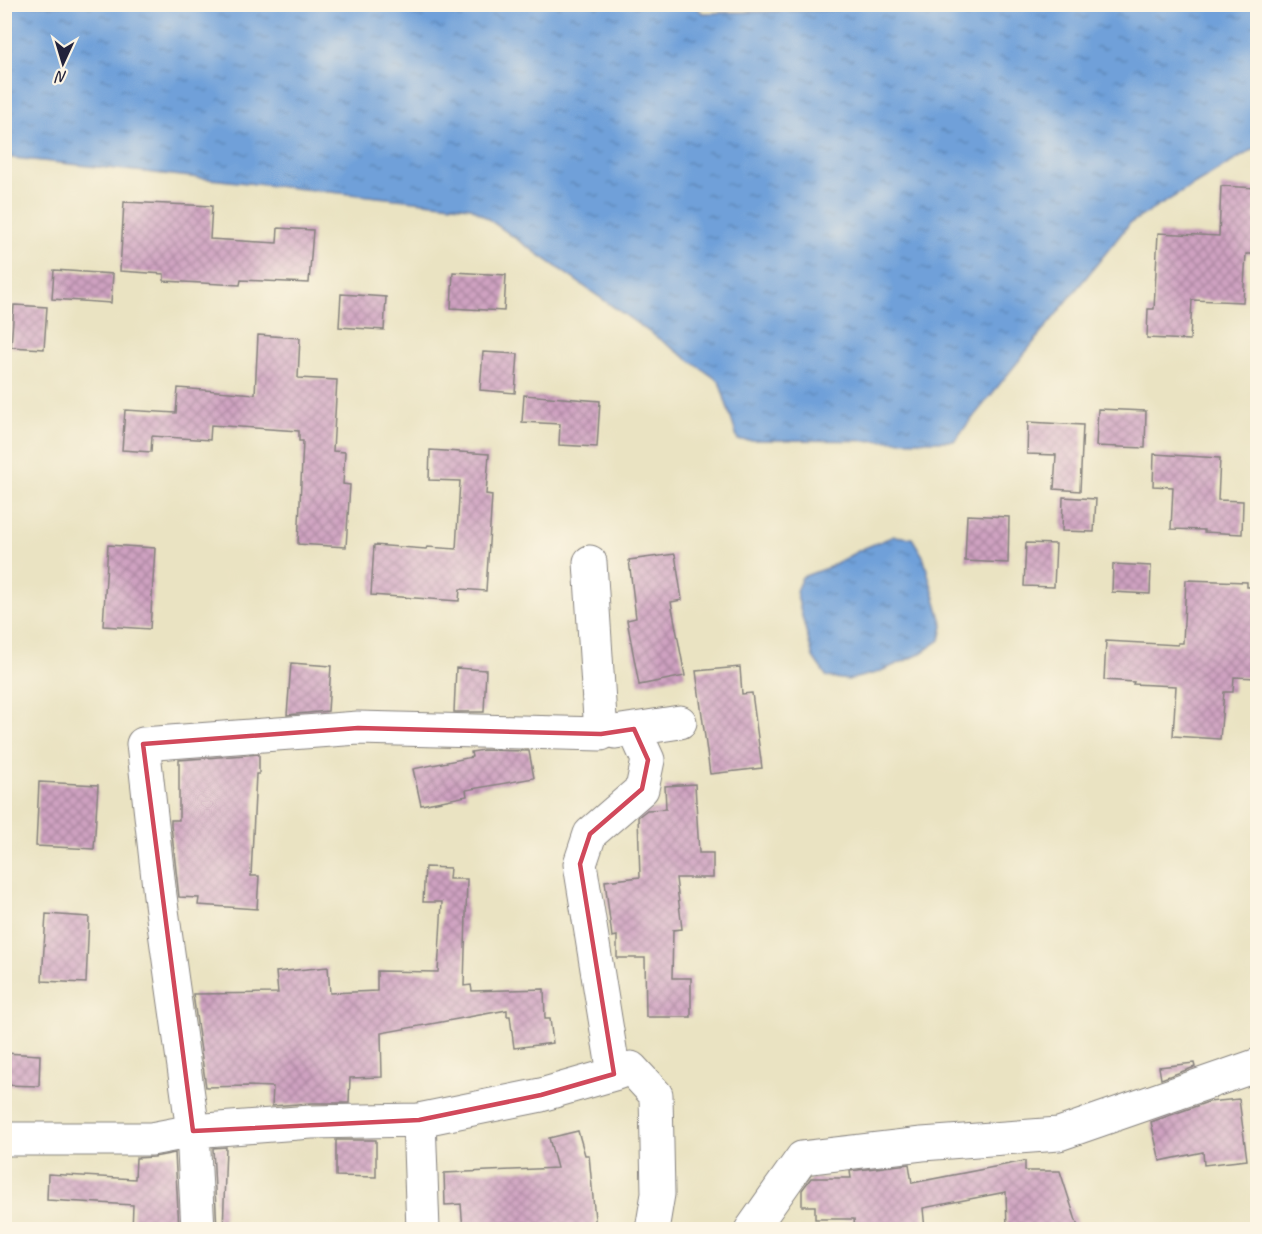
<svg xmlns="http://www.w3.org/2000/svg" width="1262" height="1234" viewBox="0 0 1262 1234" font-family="Caveat,sans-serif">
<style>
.water{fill:url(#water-ripples);stroke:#48618a;stroke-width:1.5}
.building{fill:url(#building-cross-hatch)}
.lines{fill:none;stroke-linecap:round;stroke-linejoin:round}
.minor-casing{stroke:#86827e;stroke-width:35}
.minor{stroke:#fff;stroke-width:33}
.marked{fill:none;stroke:#d1495b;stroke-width:4.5;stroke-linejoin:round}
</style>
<defs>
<pattern id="water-ripples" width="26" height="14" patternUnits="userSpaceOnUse" patternTransform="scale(1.5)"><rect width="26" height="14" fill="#6fa0d9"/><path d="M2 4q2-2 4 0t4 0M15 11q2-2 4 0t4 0" fill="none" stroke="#5b82b1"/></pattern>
<pattern id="building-cross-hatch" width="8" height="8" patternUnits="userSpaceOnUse" patternTransform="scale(1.5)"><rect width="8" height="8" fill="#cfa2c1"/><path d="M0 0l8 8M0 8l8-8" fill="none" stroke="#a8849e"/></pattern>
</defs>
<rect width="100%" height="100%" fill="#fcf5e5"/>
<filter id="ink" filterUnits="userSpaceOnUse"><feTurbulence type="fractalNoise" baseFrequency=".0167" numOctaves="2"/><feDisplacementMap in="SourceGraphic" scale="12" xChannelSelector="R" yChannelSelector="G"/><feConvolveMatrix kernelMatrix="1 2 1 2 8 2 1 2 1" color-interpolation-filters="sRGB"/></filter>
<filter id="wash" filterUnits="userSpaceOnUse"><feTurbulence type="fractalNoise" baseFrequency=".008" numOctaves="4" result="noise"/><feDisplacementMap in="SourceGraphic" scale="24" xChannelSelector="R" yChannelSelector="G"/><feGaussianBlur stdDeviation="1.35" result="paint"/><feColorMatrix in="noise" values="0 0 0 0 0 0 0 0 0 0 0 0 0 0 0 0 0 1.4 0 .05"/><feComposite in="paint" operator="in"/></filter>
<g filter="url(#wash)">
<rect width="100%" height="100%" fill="#eae3c2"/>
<!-- water -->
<path class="water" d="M692 4 703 13 836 10 852 4 1257 5V147L1130 223 954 441 738 440 719 381 471 207 5 157V5Z
M894 536 912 538 923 556 943 626 940 640 918 655 876 673 848 680 827 677 813 657 803 620 796 591 802 577 829 567 862 549Z"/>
<g id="blocks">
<!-- building -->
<path class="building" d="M1221 186 1257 188 1255 219H1257V254H1246L1243 302 1192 300 1190 340 1147 338 1148 309H1154L1158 233 1219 236Z
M124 202 212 206 210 239 277 243 278 228 313 230 309 283 241 280 240 285 164 281V274L120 271Z
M54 270 113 274 111 303 52 299Z
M453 272 506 275 504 311 451 308Z
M341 294 386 297 384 330 339 327Z
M14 305 47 307 44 349 11 347Z
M258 335 300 338 298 378 337 380 333 451 345 452 343 484 350 485 346 547 298 544 303 441H299V431L211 425 210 440 152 436 151 452 122 450 125 410 176 413 178 388 255 394Z
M483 352 518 354 515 393 480 390Z
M524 395 600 401 597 447 559 445 560 424 522 422Z
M1098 409 1146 411 1145 448 1096 446Z
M1028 422 1083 425 1080 491 1054 489 1056 455 1027 454Z
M430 450 489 454 486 494 492 495 486 591 460 589 459 601 371 595 374 545 426 549 427 547 456 549 460 481 429 480Z
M1154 454 1220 458 1218 500 1243 501 1242 534 1204 532V530L1171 529 1173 487 1153 486Z
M1063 497 1096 499 1094 532 1062 531Z
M967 515 1009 517 1008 563 965 561Z
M1026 543 1056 544 1054 587 1024 586Z
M108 545 155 548 150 629 103 626Z
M675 554 682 600 671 602 685 676 639 685 627 620 636 618 629 560Z
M1113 564 1151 566 1150 594 1112 592Z
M1186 580 1247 582V587H1257V678L1234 677 1233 692H1224L1220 739 1173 736 1176 686 1133 684 1134 682 1104 680 1106 641 1178 645V643H1183Z
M291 663 331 666 328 711 287 715Z
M740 667 742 694 752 693 762 768 710 774 696 671Z
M456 668 486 670 484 712H454Z
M483 750 529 751 534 778 466 790 467 796 421 805 413 769 472 757 471 752Z
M259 754V774H256L251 876H259L257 909 198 905 199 898 179 897 171 825V820H179V760Z
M39 782 98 785 94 849 36 846Z
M695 784 699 853H713V878H676L682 929 673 930 672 978H691V1017H646L645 958H617V936L612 937 605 881 640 877 638 817 647 810 666 809 665 786Z
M425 867 450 868 449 879H467L464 986 471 985 472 991 544 989 545 1019H550L553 1043 514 1048 510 1016H507V1010L381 1033 382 1077 350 1078 349 1103H311L272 1106 273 1087 247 1086 206 1087 193 994 278 993 276 972 328 967 330 993 377 991V971L438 972 442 902H423Z
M46 914 89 917 86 983 42 981Z
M4 1053 40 1055 39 1086 4 1085Z
M1194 1063 1195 1067 1161 1079 1159 1067Z
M1239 1099 1247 1160 1204 1165 1203 1152 1160 1161 1151 1122 1208 1102Z
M578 1131 585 1155H589L596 1230H463L461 1204 445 1205 444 1173 557 1168 549 1138Z
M336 1140H376V1177L336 1176Z
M226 1147 223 1230H217L213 1148Z
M175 1153 179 1230H132L133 1205 47 1200 48 1174 135 1179 136 1158 154 1157Z
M1025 1161V1171H1060L1079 1230H1007L1006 1192 923 1208 925 1230H855L854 1219H815V1206H802V1190L811 1178H851L850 1171 909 1164 912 1183Z"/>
</g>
</g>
<g filter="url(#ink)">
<use href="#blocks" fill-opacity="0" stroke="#86827e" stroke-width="1.5"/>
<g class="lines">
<defs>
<path id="minor" d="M615 732 680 722
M614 1074 631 1068 656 1095 658 1194 652 1230
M419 1120 423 1230
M4 1139H151L193 1131 160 896 143 744 358 728 601 734 590 562
M198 1230 193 1131 311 1122 419 1120 541 1095 614 1074 580 864 590 834 642 789 648 760 634 729
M751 1230 802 1158 922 1144 1059 1134 1258 1065"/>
</defs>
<!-- minor casing -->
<use href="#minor" class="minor-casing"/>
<!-- minor -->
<use href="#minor" class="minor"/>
</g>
</g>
<!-- marked area -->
<path class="marked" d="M358 728 601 734 634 729 648 760 642 789 590 834 580 864 614 1074 541 1095 419 1120 193 1131 143 744Z"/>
<!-- margin -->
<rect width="1262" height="1234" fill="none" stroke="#fcf5e5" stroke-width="24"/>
<!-- north arrow -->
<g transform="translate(63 63) rotate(184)" stroke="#fcf5e5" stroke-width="4.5" paint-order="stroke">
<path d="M0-4.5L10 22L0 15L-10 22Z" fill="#22223b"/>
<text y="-9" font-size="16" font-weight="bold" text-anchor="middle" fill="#22223b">N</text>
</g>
</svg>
